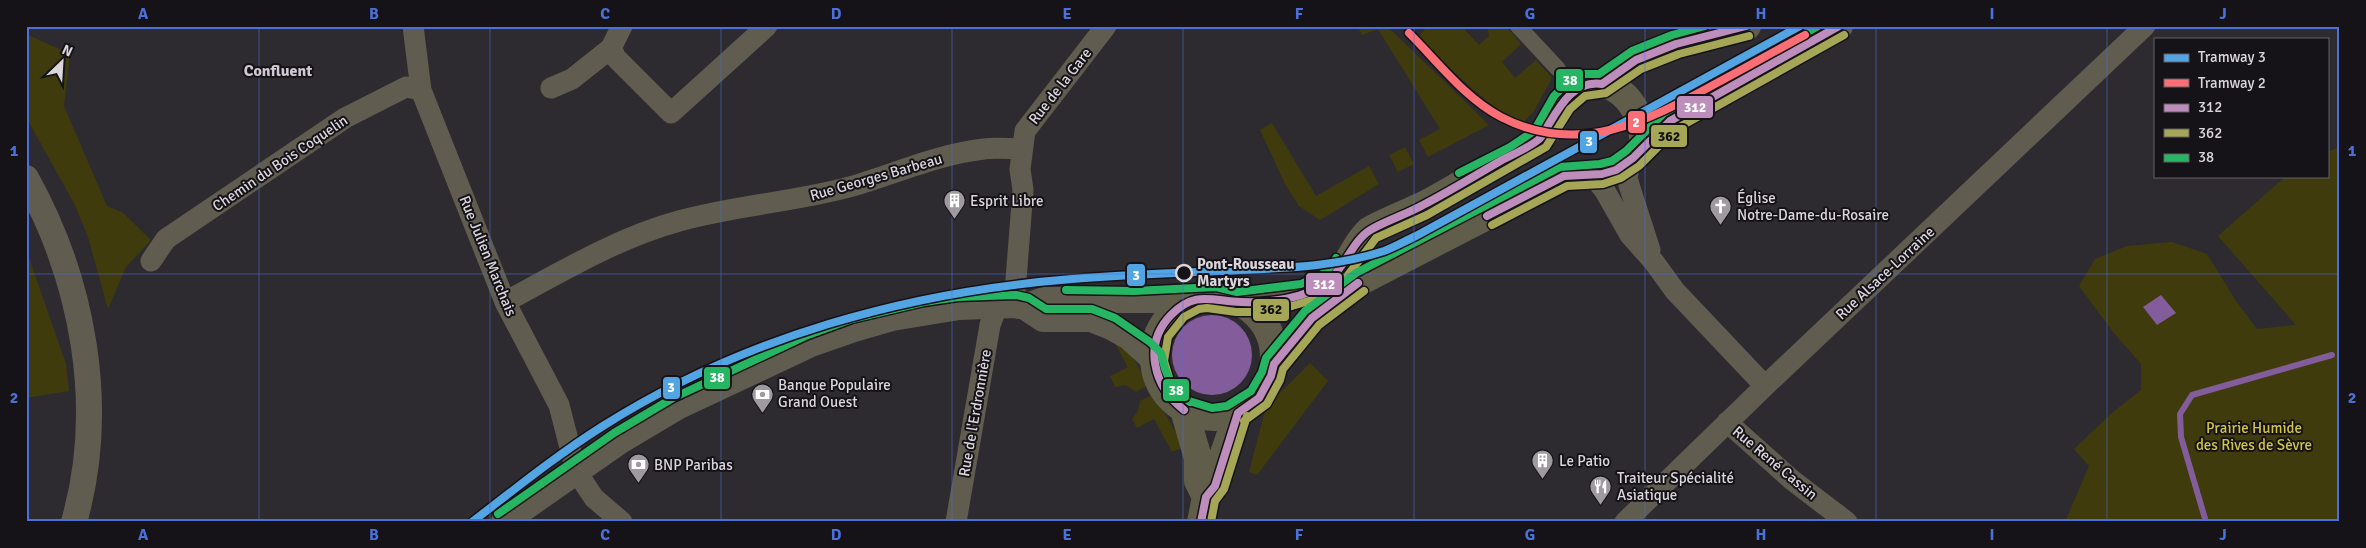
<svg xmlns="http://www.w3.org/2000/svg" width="2366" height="548" viewBox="0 0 2366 548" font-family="Signika,sans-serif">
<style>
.green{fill:#3f3b0d}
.water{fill:#835c9c}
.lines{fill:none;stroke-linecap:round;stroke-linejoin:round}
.stream{stroke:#835c9c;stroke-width:6}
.pedestrian{stroke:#605d50;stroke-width:16}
.minor{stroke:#605d50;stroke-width:21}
.tertiary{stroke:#605d50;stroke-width:26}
.secondary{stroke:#605e4b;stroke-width:28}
.bus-1-casing{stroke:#151317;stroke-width:11}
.bus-2-casing{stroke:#151317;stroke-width:11}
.bus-3-casing{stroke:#151317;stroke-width:11}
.bus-1{stroke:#bd8ebc;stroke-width:8}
.bus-2{stroke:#a5a756;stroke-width:8}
.bus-3{stroke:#26b663;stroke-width:8}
.tram-1-casing{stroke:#151317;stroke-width:11}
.tram-2-casing{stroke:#151317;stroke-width:11}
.tram-1{stroke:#52a5e2;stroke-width:8}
.tram-2{stroke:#fb6e76;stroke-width:8}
.grid{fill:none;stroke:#4c70d9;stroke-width:1;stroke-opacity:0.55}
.stop-dot{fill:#151317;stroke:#dad6dc;stroke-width:2.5}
.labels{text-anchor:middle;stroke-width:4;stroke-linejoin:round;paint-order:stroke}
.street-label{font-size:15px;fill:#dad6dc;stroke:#151317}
.poi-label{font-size:15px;fill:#dad6dc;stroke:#151317;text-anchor:start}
.stop-label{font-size:15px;font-weight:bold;fill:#dad6dc;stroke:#151317;text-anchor:start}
.park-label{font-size:15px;fill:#d2c447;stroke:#151317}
.neighbourhood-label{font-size:16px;font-weight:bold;fill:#d0c9d5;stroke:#151317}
.line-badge{stroke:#151317;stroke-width:2}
.badge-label{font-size:14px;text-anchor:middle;font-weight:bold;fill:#fff}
.pale-badge-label{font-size:14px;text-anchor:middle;font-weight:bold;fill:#111}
.neatline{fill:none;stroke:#4c70d9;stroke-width:2}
.grid-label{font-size:16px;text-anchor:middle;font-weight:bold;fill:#4c70d9}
</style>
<rect width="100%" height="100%" fill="#2e2b30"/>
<!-- green -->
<path class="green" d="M1357 26H1387L1489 125 1428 157 1419 140 1440 129 1378 29 1362 35Z
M1428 26H1469L1465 30 1479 45 1489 36 1487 26H1506L1521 44 1502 62 1515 78 1536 60 1552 78 1534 111 1523 123C1482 104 1451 68 1418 37Z
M26 34 70 54 64 106 107 206 122 212 151 240 126 267 108 309 88 237 75 205 26 117Z
M1272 123 1316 196 1369 166 1379 184 1320 220 1299 206 1286 186 1260 130Z
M1405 147 1414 164 1398 172 1389 155Z
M2340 147V522H2065L2089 466 2074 449 2113 412 2141 390V364L2113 332 2079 286 2095 259 2127 246 2172 242 2207 254 2236 301 2257 329 2296 325 2218 236 2286 176H2327V152Z
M26 249 66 364 69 391 26 398Z
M1110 334 1126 345 1148 385 1136 392 1126 385 1115 387 1110 376 1128 367Z
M1310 363 1328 381 1257 475 1249 472 1266 407Z
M1154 394 1184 447 1172 452 1154 419 1137 428 1132 419 1138 411 1140 401Z"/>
<!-- water -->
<path class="water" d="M2161 295 2176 313 2157 325 2143 307Z
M1172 355a40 40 0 1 1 80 0a40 40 0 1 1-80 0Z"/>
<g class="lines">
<!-- stream -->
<path class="stream" d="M2206 522 2181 437 2180 414 2192 395 2332 355"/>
<!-- pedestrian -->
<path class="pedestrian" d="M1518 26 1558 69"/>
<!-- minor -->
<path class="minor" d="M413 26 421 90 505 302 559 405 576 471 594 498 622 522
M622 26 611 48 616 58 671 113 767 26
M551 88 572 79 611 48
M1630 162 1627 178 1630 188 1650 250
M1584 174 1597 181 1605 191 1630 235 1654 262 1675 291 1765 386
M151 261 166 239 345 118 406 87 421 90
M505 302C561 272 617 238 679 221 736 205 796 202 853 186 897 173 939 154 984 149 996 147 1009 149 1022 149
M1014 305 1023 190 1020 169 1025 131 1106 26
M1727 422 1792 480 1847 522
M956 522 990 325 997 306
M1625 522 1765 386 2145 26"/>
<!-- tertiary -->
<path class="tertiary" d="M26 178C83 280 107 407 74 522
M1025 307 1044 300H1195
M504 522 620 441 677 407 811 344 854 329 892 318 959 307 1014 305 1025 307 1043 319H1091L1111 327 1129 337 1153 359"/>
<!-- secondary -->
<path class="secondary" d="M1602 84 1636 60 1676 44 1747 26
M1154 357a60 60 0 1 1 120 0a60 60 0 1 1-120 0Z
M1236 302C1269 299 1314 300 1339 274 1351 260 1356 242 1370 230 1387 221 1405 214 1422 206 1446 194 1469 179 1492 166 1508 158 1525 150 1539 139 1559 124 1556 91 1588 84 1622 77 1646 116 1643 146
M1274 364 1312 318 1361 281 1564 176C1579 173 1593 177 1607 173 1633 167 1648 137 1670 121L1839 26
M1184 410 1198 458V481L1206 497
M1201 522 1206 497 1215 486 1221 462 1238 413"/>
<defs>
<path id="bus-1" d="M1487 216 1564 176 1602 174 1616 170 1633 158 1670 121 1839 26
M1184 410C1154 387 1142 345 1171 315 1195 290 1212 301 1241 302 1268 303 1307 299 1328 281 1346 267 1352 240 1372 229 1388 220 1407 214 1423 205 1450 191 1476 175 1502 160 1514 154 1528 148 1538 140 1543 136 1546 129 1549 124 1561 104 1575 80 1602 84L1636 60 1676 44 1746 26
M1238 413 1259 398 1271 376 1274 364 1312 318 1358 283
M1201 522 1206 497 1215 486 1238 413"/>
<path id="bus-2" d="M1492 225 1567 186 1603 184 1621 178 1639 166 1676 129 1844 35
M1190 402 1178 392 1170 381 1164 361 1168 337 1184 317 1199 309 1207 308 1236 312H1256L1292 306 1322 297 1342 283 1376 238 1427 215 1546 147 1570 109 1585 96 1606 93 1641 69 1679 54 1749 36
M1244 421 1267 404 1280 380 1283 369 1319 325 1364 291
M1211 522 1215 501 1224 489 1247 416"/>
<path id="bus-3" d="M1459 173 1510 147 1534 131 1554 96 1571 79 1585 74H1599L1632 51 1672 35 1705 26
M1066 290 1134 291 1216 287 1237 292 1301 284 1324 273 1331 266 1336 258
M498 514 614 433 673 398 808 335 852 319 924 302 958 297 1016 295 1029 298 1046 309H1092L1115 318 1150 342 1161 353 1165 369 1173 388 1189 401 1212 408 1227 406 1251 391 1262 372 1266 358 1305 311 1356 273 1560 167 1600 164 1612 161 1626 151 1664 113 1818 26"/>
</defs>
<!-- bus-1 casing -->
<use href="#bus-1" class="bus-1-casing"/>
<!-- bus-2 casing -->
<use href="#bus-2" class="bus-2-casing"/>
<!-- bus-3 casing -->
<use href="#bus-3" class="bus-3-casing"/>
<!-- bus-1 -->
<use href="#bus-1" class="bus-1"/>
<!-- bus-2 -->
<use href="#bus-2" class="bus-2"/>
<!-- bus-3 -->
<use href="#bus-3" class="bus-3"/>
<defs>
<path id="tram-1" d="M472 522C515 489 557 455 603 426 744 337 907 292 1072 279 1122 275 1173 273 1223 271 1276 268 1333 268 1384 251 1395 247 1405 241 1416 236L1800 26"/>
<path id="tram-2" d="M1409 33C1438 62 1465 98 1501 117 1578 157 1646 122 1715 84 1745 68 1775 51 1805 35"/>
</defs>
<!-- tram-1 casing -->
<use href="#tram-1" class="tram-1-casing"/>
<!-- tram-2 casing -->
<use href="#tram-2" class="tram-2-casing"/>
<!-- tram-1 -->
<use href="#tram-1" class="tram-1"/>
<!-- tram-2 -->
<use href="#tram-2" class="tram-2"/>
</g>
<!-- grid -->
<path class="grid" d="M259 26V522M490 26V522M721 26V522M952 26V522M1183 26V522M1414 26V522M1645 26V522M1876 26V522M2107 26V522M26 274H2340"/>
<!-- icons -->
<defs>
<symbol id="building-pin" viewBox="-11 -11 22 30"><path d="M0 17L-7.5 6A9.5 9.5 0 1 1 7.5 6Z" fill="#9e9aa0" stroke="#151317"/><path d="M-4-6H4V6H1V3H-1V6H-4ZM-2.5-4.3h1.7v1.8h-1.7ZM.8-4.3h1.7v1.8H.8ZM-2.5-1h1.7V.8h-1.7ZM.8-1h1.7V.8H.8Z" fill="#fff"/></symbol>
<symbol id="church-pin" viewBox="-11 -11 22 30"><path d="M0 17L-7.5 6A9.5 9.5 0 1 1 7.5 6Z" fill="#9e9aa0" stroke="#151317"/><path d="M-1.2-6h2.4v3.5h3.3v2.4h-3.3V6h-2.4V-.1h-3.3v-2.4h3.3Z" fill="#fff"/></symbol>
<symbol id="bank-pin" viewBox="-11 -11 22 30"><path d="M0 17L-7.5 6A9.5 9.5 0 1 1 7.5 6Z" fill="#9e9aa0" stroke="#151317"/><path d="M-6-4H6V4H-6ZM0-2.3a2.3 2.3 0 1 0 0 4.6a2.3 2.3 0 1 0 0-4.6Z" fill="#fff"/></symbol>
<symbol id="restaurant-pin" viewBox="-11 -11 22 30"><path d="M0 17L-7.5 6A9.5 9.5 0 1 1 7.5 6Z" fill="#9e9aa0" stroke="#151317"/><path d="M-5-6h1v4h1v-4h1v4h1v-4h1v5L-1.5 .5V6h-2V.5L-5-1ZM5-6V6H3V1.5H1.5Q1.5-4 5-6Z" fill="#fff"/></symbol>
</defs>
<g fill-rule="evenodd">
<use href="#building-pin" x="942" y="188" width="25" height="34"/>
<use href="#church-pin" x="1708" y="194" width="25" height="34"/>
<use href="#bank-pin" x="750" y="382" width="25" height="34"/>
<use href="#building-pin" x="1530" y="448" width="25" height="34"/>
<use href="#bank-pin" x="626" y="452" width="25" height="34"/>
<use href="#restaurant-pin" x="1588" y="474" width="25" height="34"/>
</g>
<!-- markers -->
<circle class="stop-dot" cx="1184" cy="273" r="8"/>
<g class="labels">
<!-- street labels -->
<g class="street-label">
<text transform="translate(1060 86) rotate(-52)" y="5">Rue de la Gare</text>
<text transform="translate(280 163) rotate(-34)" y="5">Chemin du Bois Coquelin</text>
<text transform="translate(876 177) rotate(-16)" y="5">Rue Georges Barbeau</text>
<text transform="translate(488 256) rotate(68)" y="5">Rue Julien Marchais</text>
<text transform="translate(1885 273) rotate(-43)" y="5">Rue Alsace-Lorraine</text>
<text transform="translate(975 413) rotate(-80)" y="5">Rue de l'Erdronnière</text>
<text transform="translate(1775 463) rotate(40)" y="5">Rue René Cassin</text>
</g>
<!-- poi labels -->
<g class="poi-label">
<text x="1737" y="203">Église<tspan x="1737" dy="17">Notre-Dame-du-Rosaire</tspan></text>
<text x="970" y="206">Esprit Libre</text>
<text x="778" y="390">Banque Populaire<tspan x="778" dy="17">Grand Ouest</tspan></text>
<text x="1559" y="466">Le Patio</text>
<text x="654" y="470">BNP Paribas</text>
<text x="1617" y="483">Traiteur Spécialité<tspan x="1617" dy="17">Asiatique</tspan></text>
</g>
<!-- stop labels -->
<g class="stop-label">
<text x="1197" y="269">Pont-Rousseau<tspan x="1197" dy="17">Martyrs</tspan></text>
</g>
<!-- park labels -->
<g class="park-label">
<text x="2254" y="433">Prairie Humide<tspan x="2254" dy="17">des Rives de Sèvre</tspan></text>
</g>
<!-- neighbourhood labels -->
<g class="neighbourhood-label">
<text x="278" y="76">Confluent</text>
</g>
</g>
<g class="line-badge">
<rect x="1555" y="68" width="29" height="24" rx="5" fill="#26b663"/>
<rect x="1676" y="95" width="38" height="24" rx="5" fill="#bd8ebc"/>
<rect x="1627" y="110" width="19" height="24" rx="5" fill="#fb6e76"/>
<rect x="1650" y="124" width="38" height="24" rx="5" fill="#a5a756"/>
<rect x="1579" y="130" width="19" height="24" rx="5" fill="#52a5e2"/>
<rect x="1126" y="263" width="20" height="24" rx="5" fill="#52a5e2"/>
<rect x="1305" y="272" width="38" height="24" rx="5" fill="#bd8ebc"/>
<rect x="1252" y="298" width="38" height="24" rx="5" fill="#a5a756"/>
<rect x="703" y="366" width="28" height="24" rx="5" fill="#26b663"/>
<rect x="662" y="376" width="19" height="24" rx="5" fill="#52a5e2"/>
<rect x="1162" y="378" width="28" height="24" rx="5" fill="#26b663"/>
</g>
<g class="badge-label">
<text x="1570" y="85">38</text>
<text x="1695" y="112">312</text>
<text x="1636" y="127">2</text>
<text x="1589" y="146">3</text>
<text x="1136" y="280">3</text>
<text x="1324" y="289">312</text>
<text x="717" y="382">38</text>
<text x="671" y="392">3</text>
<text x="1176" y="395">38</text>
</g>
<g class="pale-badge-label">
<text x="1669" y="141">362</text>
<text x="1271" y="314">362</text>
</g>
<!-- border -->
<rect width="2366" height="548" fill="none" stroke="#151317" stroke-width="55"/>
<!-- legend -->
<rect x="2154" y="38" width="175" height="140" fill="#151317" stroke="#646166"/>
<rect x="2164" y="54" width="25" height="8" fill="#52a5e2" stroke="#646166"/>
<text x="2198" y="62" font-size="15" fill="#dad6dc">Tramway 3</text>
<rect x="2164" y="79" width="25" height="8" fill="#fb6e76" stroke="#646166"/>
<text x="2198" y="88" font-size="15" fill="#dad6dc">Tramway 2</text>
<rect x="2164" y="104" width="25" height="8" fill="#bd8ebc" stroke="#646166"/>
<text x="2198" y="112" font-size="15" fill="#dad6dc">312</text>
<rect x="2164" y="129" width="25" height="8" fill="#a5a756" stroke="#646166"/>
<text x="2198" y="138" font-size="15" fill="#dad6dc">362</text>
<rect x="2164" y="154" width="25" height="8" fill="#26b663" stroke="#646166"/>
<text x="2198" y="162" font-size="15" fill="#dad6dc">38</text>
<!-- north arrow -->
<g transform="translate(62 62) rotate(25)" stroke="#151317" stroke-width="4" paint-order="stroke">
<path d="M0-4L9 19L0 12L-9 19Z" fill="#dad6dc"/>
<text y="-8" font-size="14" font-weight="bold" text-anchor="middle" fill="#dad6dc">N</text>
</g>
<rect x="28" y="28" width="2310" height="492" class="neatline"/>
<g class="grid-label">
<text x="143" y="19">A</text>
<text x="374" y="19">B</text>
<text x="605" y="19">C</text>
<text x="836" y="19">D</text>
<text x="1067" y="19">E</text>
<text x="1299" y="19">F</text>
<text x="1530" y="19">G</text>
<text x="1761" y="19">H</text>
<text x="1992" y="19">I</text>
<text x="2223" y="19">J</text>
<text x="14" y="156">1</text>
<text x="2352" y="156">1</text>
<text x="14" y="403">2</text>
<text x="2352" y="403">2</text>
<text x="143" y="540">A</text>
<text x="374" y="540">B</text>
<text x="605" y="540">C</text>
<text x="836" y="540">D</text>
<text x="1067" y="540">E</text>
<text x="1299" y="540">F</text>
<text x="1530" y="540">G</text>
<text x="1761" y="540">H</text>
<text x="1992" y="540">I</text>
<text x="2223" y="540">J</text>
</g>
</svg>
